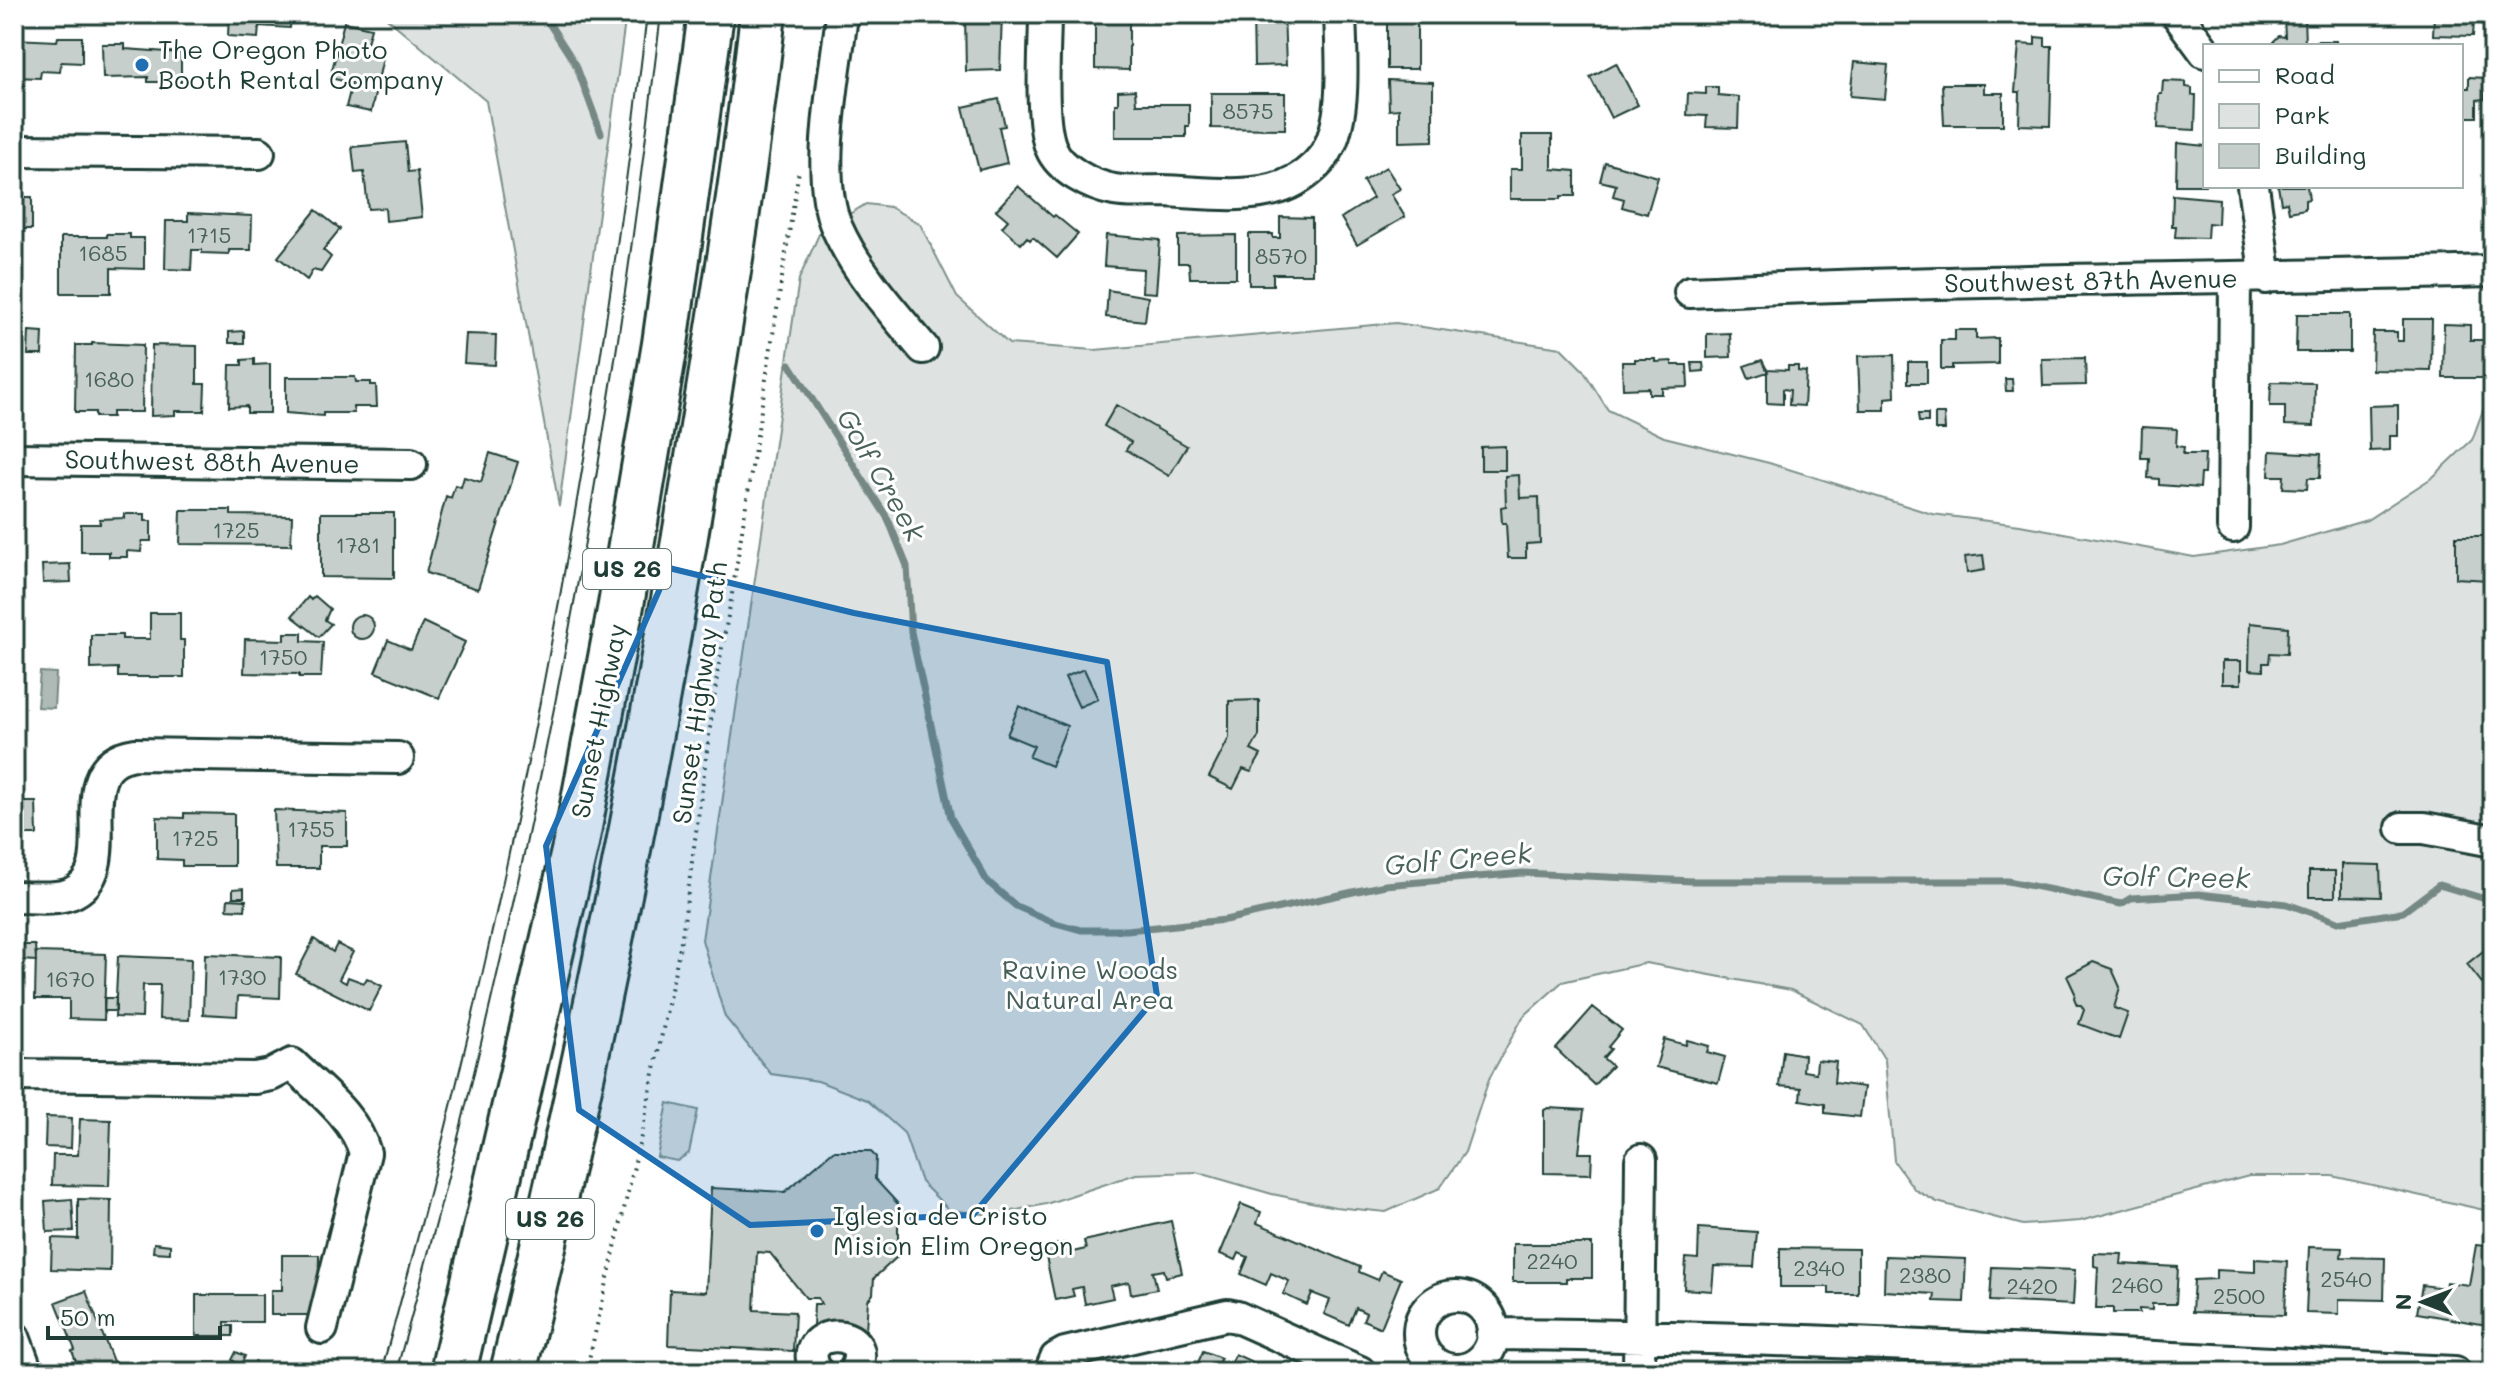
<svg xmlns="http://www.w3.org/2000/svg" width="2507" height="1386" viewBox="0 0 2507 1386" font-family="Mali,sans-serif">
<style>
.green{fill:#dee3e2;stroke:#7e908b;stroke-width:2}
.water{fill:#afbab7;stroke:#758883;stroke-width:2}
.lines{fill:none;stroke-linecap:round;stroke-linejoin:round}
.stream{stroke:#758883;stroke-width:7}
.building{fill:#c7cfcc;stroke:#1f3d34;stroke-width:2}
.minor-casing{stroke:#1f3d34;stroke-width:36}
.highway-casing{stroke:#1f3d34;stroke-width:50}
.path{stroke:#1f3d34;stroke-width:4;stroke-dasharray:2 6;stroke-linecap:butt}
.minor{stroke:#fff;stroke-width:30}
.highway{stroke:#fff;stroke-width:44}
.tram{stroke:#1f3d34;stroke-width:2}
.marked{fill:#1f6fb2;fill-opacity:0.2;stroke:#1f6fb2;stroke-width:6;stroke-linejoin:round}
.poi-dot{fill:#1f6fb2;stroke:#fff;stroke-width:3}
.labels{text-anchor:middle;stroke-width:6;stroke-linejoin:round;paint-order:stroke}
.number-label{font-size:22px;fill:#49625a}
.shield{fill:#fff;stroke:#627771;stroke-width:2}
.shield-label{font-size:24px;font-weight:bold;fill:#1f3d34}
.poi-label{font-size:26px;fill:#1f3d34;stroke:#fff;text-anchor:start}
.street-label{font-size:26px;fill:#1f3d34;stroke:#fff}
.park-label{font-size:26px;fill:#455e57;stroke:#fff}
.water-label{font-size:28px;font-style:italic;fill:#4a625b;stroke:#fff}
</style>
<rect width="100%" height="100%" fill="#fff"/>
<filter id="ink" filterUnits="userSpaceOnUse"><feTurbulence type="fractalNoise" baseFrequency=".0125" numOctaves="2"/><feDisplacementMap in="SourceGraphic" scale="16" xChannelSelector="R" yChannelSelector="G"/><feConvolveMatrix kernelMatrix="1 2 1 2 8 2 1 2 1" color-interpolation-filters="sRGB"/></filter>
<g filter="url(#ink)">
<!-- green -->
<path class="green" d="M382 14H626L559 506 486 101Z
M866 204 890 207 920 224 957 297 1009 344 1095 350 1396 323 1561 348 1583 370 1608 410 1664 437 1769 463 1932 514 2020 525 2194 557 2280 545 2367 520 2433 477 2472 440 2493 383V1212L2332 1176H2249L2080 1221 2023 1225 1937 1202 1915 1190 1894 1161 1885 1060 1863 1025 1791 990 1646 963 1562 982 1523 1017 1489 1079 1465 1152 1440 1188 1386 1212 1335 1207 1272 1194 1196 1172 1136 1174 1046 1204 993 1215 949 1210 921 1182 904 1133 867 1100 818 1081 771 1074 725 1017 702 940 799 279 820 232Z
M668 1103 698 1110 689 1153 677 1161 657 1157Z"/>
<!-- water -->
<path class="water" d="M40 672 56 673 54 708 37 707Z"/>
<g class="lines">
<!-- stream -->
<path class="stream" d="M543 14 576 65 601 133
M790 364 888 519 907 566 911 632 951 818 987 881 1016 906 1052 922 1081 930H1127L1225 920 1385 885 1523 873 1692 881H2008L2121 904 2131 898 2199 894 2287 904 2338 922 2403 912 2439 885 2482 898 2493 894"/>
</g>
<!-- building -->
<path class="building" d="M229 14H291L290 28 259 26 258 38 228 36Z
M965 14H1002L1000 70 966 71Z
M1095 14H1129V70L1095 69Z
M1253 14H1284L1286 65 1254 66Z
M1387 14H1417V69H1387Z
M2291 14H2304L2305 46H2274V41L2279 36 2285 37 2284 17 2291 16Z
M2434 14H2468L2467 21H2474L2473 36 2433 35Z
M344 22 371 28 364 54 383 58 371 112 346 107 352 83 330 78Z
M58 37H82V63L61 62 60 72 41 71 40 78 14 77V39L57 41Z
M2035 37 2045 38V46H2052L2050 126 2019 125 2020 92H2015L2019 44 2035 45Z
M2316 41H2336V46H2316Z
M102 44H125V49L181 53V82H148V77L103 78Z
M1854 62 1888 65 1885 99 1850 96Z
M1616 63 1638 105 1611 118 1590 77Z
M2469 77 2485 78V99L2477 100V117H2461V88H2469Z
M1388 80 1433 82V141L1399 142V109L1389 110Z
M2163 81 2186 82V87L2192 88V95H2196L2195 130 2158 128 2159 94H2162Z
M1942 84H1984V93H2003V125H1944Z
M1706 87H1718V95L1739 97 1738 128 1706 127 1707 116 1687 115 1688 93 1706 94Z
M1135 90 1136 104H1189V126H1186V137H1115V104H1118V91Z
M1211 93H1285V129L1211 128Z
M999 99 1005 126 999 127 1007 163 979 170 963 107Z
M1522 135H1552V169L1575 171V196H1561V199H1510V169H1522Z
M405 142 408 172 417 171 422 217 386 221 385 208 368 209 364 172 355 173 352 147Z
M2177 143 2205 146V185H2176Z
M1605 162 1658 177 1647 214 1622 207 1624 199 1613 196 1616 185 1600 181Z
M1386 167 1400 189 1391 194 1405 217 1357 245 1341 218 1373 198 1363 181Z
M1018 186 1053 217 1055 215 1078 234 1057 258 1033 237 1030 240 1027 237 1021 244 1002 227 1008 220 996 210Z
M2278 186H2307L2309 199 2305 200V209L2289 212 2287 202 2281 203Z
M2173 195 2219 199 2218 224 2208 223 2207 238 2175 237 2176 226H2172Z
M14 197H32V229H14Z
M316 210 340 229 323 250 331 257 321 272 313 270 307 280 278 257Z
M188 213 252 216 251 250H229V254L202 253V250H192L191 270 165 269 166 221H188Z
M1280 217 1312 218V274H1273V285H1249V234H1273V238H1280Z
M107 234H130V238H144V269L111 268V293H61V237H107Z
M1106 235 1160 240 1156 293 1142 292 1143 269 1104 266Z
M1236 235V278H1190L1189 263H1178V236Z
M1108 290 1148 297 1145 321 1106 317Z
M2297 314H2350V352H2296Z
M2403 319H2432L2431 371 2372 370 2373 332H2397V341H2403Z
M2444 324 2470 325V340H2490V378H2443Z
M1955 330H1976V339L1998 338V364L1952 365V369H1941V340H1955Z
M29 331 43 332 42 355H28Z
M244 331V343H229V332Z
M1730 333 1731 357 1707 358V334Z
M466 334 496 335 495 365 464 363Z
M92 343 143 345 142 412H112V417H95V412H75L76 345H92Z
M152 345 197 346V384H205L204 411H175V415L151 416Z
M1894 355 1895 397 1885 398V410H1860L1858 356Z
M2085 358 2086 385 2043 386 2042 359Z
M254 359V365L270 364V413H247V406L229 407 230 365H242V360Z
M1635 359H1656V362L1672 361V365H1687L1688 387 1662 388V394H1649V388L1623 389 1622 362H1635Z
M1762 360 1768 372 1749 378 1744 366Z
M1908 362H1927V383H1908Z
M1692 363H1703L1704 371 1693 372Z
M1788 366H1798V371L1806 372 1804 406 1789 405 1790 390 1783 389V404L1767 403V369L1788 370Z
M14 367H20L18 405H14Z
M286 377H355L356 382H371V385H376L377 407H353L354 413H323V416L286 413Z
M2005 379H2012L2013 391H2006Z
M2271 382 2315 383 2314 426 2285 425V406H2270Z
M1116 405 1187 446 1169 476 1126 450 1131 442 1104 426Z
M2398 405V436H2390V450L2370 451 2369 406Z
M1918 414H1928V422H1919Z
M1935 414H1944L1945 430H1935Z
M2142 427 2177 429 2176 446 2184 447 2183 454H2205L2204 474H2201L2200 488 2159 485V479L2148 478 2149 458H2141Z
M1505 446V470H1481V447Z
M2270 451 2321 454 2320 478H2308L2307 489 2283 488 2284 476H2269Z
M490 453 518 462 478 589 426 573 446 496 451 498 455 485 461 487 464 477 481 482Z
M1519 475 1520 498 1539 497 1540 543 1526 544V558H1508L1506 523H1502L1501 507 1506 506 1505 476Z
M181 510H231V515L292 516 291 545 180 544Z
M321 513H394V578L321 577Z
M124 514H145V521H151V541H142L141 552 127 551V557H109V552H81V524H100V519L124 518Z
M2456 536H2488V580L2456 578Z
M1983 555 1985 570 1967 573 1965 557Z
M70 564 71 582 43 583 42 565Z
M315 596 330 609 325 620 331 624 319 637 292 616 308 597 311 600Z
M150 613H180V640H184V677H118V668L91 669V635H122V639H150Z
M350 627a12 12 0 1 1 24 0a12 12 0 1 1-24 0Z
M423 622 465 642 439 698 375 672 388 640 411 650Z
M2250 623 2288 627 2287 654 2270 653 2269 663H2263V671L2249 670Z
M285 633H302V641L323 642 321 677H299V674L244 673 245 639 285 640Z
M2222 661H2241V684H2222Z
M1084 669 1098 699 1079 707 1065 677Z
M1259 700V736L1251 750 1261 755 1251 772 1243 769 1233 789 1209 777 1229 738V701Z
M1019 706 1067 726 1051 766 1029 757 1034 746 1007 735Z
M14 802H36L37 835H14Z
M274 810 347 813V846H319V868H276Z
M184 813 234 814V866H182V860L157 859V817L184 818Z
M2342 864 2380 865 2381 897 2342 896Z
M2309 871H2335V897H2309Z
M244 888V897H233V889Z
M228 899 246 900 245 910 227 909Z
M314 939 333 952 337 944 353 952 339 979 346 983 348 977 364 983 367 978 382 986 369 1011 296 974Z
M2493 943V974L2482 983 2467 964Z
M20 945H35L36 961 20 960Z
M36 952 106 954 104 1020 69 1019V999H35Z
M205 954 281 957 280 998 238 996 237 1016 203 1014Z
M118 956 191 959 189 1020 159 1019 160 985H143L142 1018 115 1017Z
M2093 962 2112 969 2120 987 2114 1008 2128 1013 2119 1039 2079 1024 2084 1010 2081 1005H2077L2074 998 2075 993 2067 976Z
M104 998H116V1011H104Z
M1593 1007 1622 1030 1608 1047 1611 1049 1603 1058 1612 1066 1594 1085 1556 1049Z
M1664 1039 1686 1045 1687 1040 1709 1046 1707 1052 1725 1057 1718 1083 1656 1067Z
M1783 1051 1804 1055 1803 1071 1816 1073 1817 1060 1836 1062 1834 1083 1864 1087 1860 1117 1825 1113V1104L1800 1100 1801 1088 1779 1086Z
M1548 1108 1584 1110 1579 1153H1592L1591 1174 1544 1173V1110Z
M46 1117 72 1118 71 1148 45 1147Z
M80 1119 111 1120 109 1186 52 1185 53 1155H78Z
M833 1151H870L876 1157 875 1179 898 1204V1256L874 1278 873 1294 868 1300 866 1330 813 1327 814 1304H821L818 1298H806L770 1253 757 1252 754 1310 795 1312 793 1351 668 1345 670 1290 706 1292 711 1188 785 1192Z
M72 1199 74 1231 47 1232 45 1201Z
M78 1199 111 1200 110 1271 51 1269 52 1238 78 1239Z
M1241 1204 1261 1212 1257 1223 1360 1267 1359 1272 1378 1280 1382 1271 1401 1279 1381 1328 1363 1320 1366 1313 1356 1308 1349 1325 1324 1314 1330 1300 1312 1293 1307 1305 1283 1294 1289 1281 1271 1273 1266 1285 1241 1274 1248 1257 1239 1253 1236 1260 1220 1254Z
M334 1209 343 1211 334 1239 326 1236Z
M1171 1221 1182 1273 1166 1277 1164 1270 1153 1272 1157 1289 1131 1294 1129 1282 1110 1286 1113 1298 1085 1304 1082 1287 1072 1289 1074 1296 1055 1300 1044 1247 1065 1243 1068 1253 1086 1249 1084 1241Z
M1699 1228 1757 1232 1754 1267 1714 1266 1712 1291 1684 1289 1686 1258 1698 1259Z
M154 1243 170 1245V1253L153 1252Z
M1513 1244H1592V1278H1566V1282H1513Z
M2476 1245 2493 1247V1326L2417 1313 2422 1285 2445 1288 2446 1282 2469 1285Z
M2309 1247 2342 1248 2341 1257 2385 1258 2384 1300 2339 1299V1314L2306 1313Z
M1780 1248 1858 1249V1294H1829V1287H1780Z
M2094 1253 2122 1254 2121 1264 2178 1267 2176 1304H2152V1310L2139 1309V1313H2113V1308H2096L2098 1267 2094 1266Z
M282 1255H319L318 1315H271V1290H282Z
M1885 1256 1966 1259 1964 1302 1934 1301 1935 1294 1884 1291Z
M2255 1259 2287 1261 2285 1315 2192 1312 2194 1280 2216 1279V1270L2255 1272Z
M1992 1267 2075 1270 2073 1305 1990 1301Z
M86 1291 117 1372H83L77 1364 72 1351 75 1350 56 1302Z
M196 1295H262V1322H225V1326H233V1336H196Z
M1203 1351 1221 1358 1217 1365 1228 1370 1235 1354 1259 1365 1256 1372H1194Z
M236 1352 245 1356 241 1365 232 1360Z"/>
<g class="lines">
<defs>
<path id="minor" d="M842 14C836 74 813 174 837 228 857 273 892 311 923 348
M1045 14C1045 48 1039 119 1051 148 1060 170 1092 186 1114 190 1130 193 1148 191 1163 191 1201 192 1248 200 1284 186 1299 180 1314 169 1323 157 1348 123 1341 55 1340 14
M2177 14 2205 52
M14 151 259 153
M2253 186 2266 278
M1690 292C1957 279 2225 279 2493 271
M14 459 411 464
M2233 527 2235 278
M2402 828H2424L2493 841
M14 897C32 897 54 900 70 894 129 870 60 765 135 754L398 758
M14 1075 255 1078 271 1075 292 1064C318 1090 355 1116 365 1153L322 1328
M1419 1333a37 37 0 1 1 74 0a37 37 0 1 1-74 0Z
M1492 1334C1814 1336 2134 1357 2455 1372
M14 1337 27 1372
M817 1372C789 1326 881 1323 854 1372
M1050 1372 1056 1358 1065 1353 1227 1315 1237 1317 1360 1372
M1639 1372 1641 1160"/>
<path id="highway" d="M453 1372 576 843 621 605 665 344 711 14
M513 1372C585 1080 644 785 693 488 719 331 745 172 763 14"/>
</defs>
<!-- minor casing -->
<use href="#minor" class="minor-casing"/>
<!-- highway casing -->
<use href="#highway" class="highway-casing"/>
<!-- path -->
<path class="path" d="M586 1372 642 1132 682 936 718 669 731 600 799 170"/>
<!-- minor -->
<use href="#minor" class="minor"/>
<!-- highway -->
<use href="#highway" class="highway"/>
<!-- tram -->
<path class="tram" d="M381 1372C505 932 594 469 647 14
M396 1372C488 1042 562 705 614 366 632 249 647 131 661 14"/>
</g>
</g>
<!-- marked area -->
<path class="marked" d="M669 568 854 613 1107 662 1157 996 973 1215 750 1225 579 1110 546 846Z"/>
<!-- markers -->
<g class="poi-dot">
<circle cx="142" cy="65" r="8"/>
<circle cx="817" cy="1231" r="8"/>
</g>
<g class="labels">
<!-- number labels -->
<g class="number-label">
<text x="1248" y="119">8575</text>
<text x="209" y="243">1715</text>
<text x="103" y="261">1685</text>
<text x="1281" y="264">8570</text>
<text x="109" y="387">1680</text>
<text x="236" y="538">1725</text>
<text x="358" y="553">1781</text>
<text x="283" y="665">1750</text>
<text x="311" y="837">1755</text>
<text x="195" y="846">1725</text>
<text x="242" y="985">1730</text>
<text x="70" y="987">1670</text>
<text x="1552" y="1269">2240</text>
<text x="1819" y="1276">2340</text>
<text x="1925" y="1283">2380</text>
<text x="2346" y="1287">2540</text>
<text x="2137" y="1293">2460</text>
<text x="2032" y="1294">2420</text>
<text x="2239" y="1304">2500</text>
</g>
<!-- shield labels -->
<g class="shield">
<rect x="583" y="549" width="88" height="40" rx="6"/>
<rect x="506" y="1199" width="88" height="40" rx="6"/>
</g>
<g class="shield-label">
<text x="627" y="577">US 26</text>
<text x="550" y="1227">US 26</text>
</g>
<!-- poi labels -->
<g class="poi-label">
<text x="158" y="59">The Oregon Photo<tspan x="158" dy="30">Booth Rental Company</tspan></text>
<text x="833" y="1225">Iglesia de Cristo<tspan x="833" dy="30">Mision Elim Oregon</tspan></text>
</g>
<!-- street labels -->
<g class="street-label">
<text transform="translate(2091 281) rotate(-1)" y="9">Southwest 87th Avenue</text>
<text transform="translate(212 462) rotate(1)" y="9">Southwest 88th Avenue</text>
<text transform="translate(700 693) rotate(-82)" y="9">Sunset Highway Path</text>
<text transform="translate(599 721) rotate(-79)" y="9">Sunset Highway</text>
</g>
<!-- park labels -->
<g class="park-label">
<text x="1090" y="979">Ravine Woods<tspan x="1090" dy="30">Natural Area</tspan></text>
</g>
<!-- water labels -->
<g class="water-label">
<text transform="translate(881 475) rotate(60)" y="10">Golf Creek</text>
<text transform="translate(1458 859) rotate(-5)" y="10">Golf Creek</text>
<text transform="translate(2176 877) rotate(1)" y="10">Golf Creek</text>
</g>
</g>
<!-- margin -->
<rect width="2507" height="1386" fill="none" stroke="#fff" stroke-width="48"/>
<rect x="24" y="24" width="2459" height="1338" fill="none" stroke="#1f3d34" stroke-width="3" filter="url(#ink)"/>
<!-- legend -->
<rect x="2203" y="44" width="260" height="144" fill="#ffffff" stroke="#a5b1ae" stroke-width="2"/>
<rect x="2219" y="70" width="40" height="12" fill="#ffffff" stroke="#a5b1ae" stroke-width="2"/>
<text x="2275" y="84" font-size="24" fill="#1f3d34">Road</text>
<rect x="2219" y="104" width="40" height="24" fill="#dee3e2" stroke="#a5b1ae" stroke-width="2"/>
<text x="2275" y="124" font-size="24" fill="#1f3d34">Park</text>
<rect x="2219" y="144" width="40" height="24" fill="#c7cfcc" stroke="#a5b1ae" stroke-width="2"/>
<text x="2275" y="164" font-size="24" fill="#1f3d34">Building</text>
<!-- north arrow -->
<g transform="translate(2423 1302) rotate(270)" stroke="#ffffff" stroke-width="6" paint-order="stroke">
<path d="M0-6L14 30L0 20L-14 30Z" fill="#1f3d34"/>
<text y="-12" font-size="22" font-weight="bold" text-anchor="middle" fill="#1f3d34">N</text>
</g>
<!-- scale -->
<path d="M48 1326v12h172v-12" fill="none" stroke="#1f3d34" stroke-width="4"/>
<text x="60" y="1326" font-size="24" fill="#1f3d34" stroke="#ffffff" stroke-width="6" paint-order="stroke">50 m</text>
</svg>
